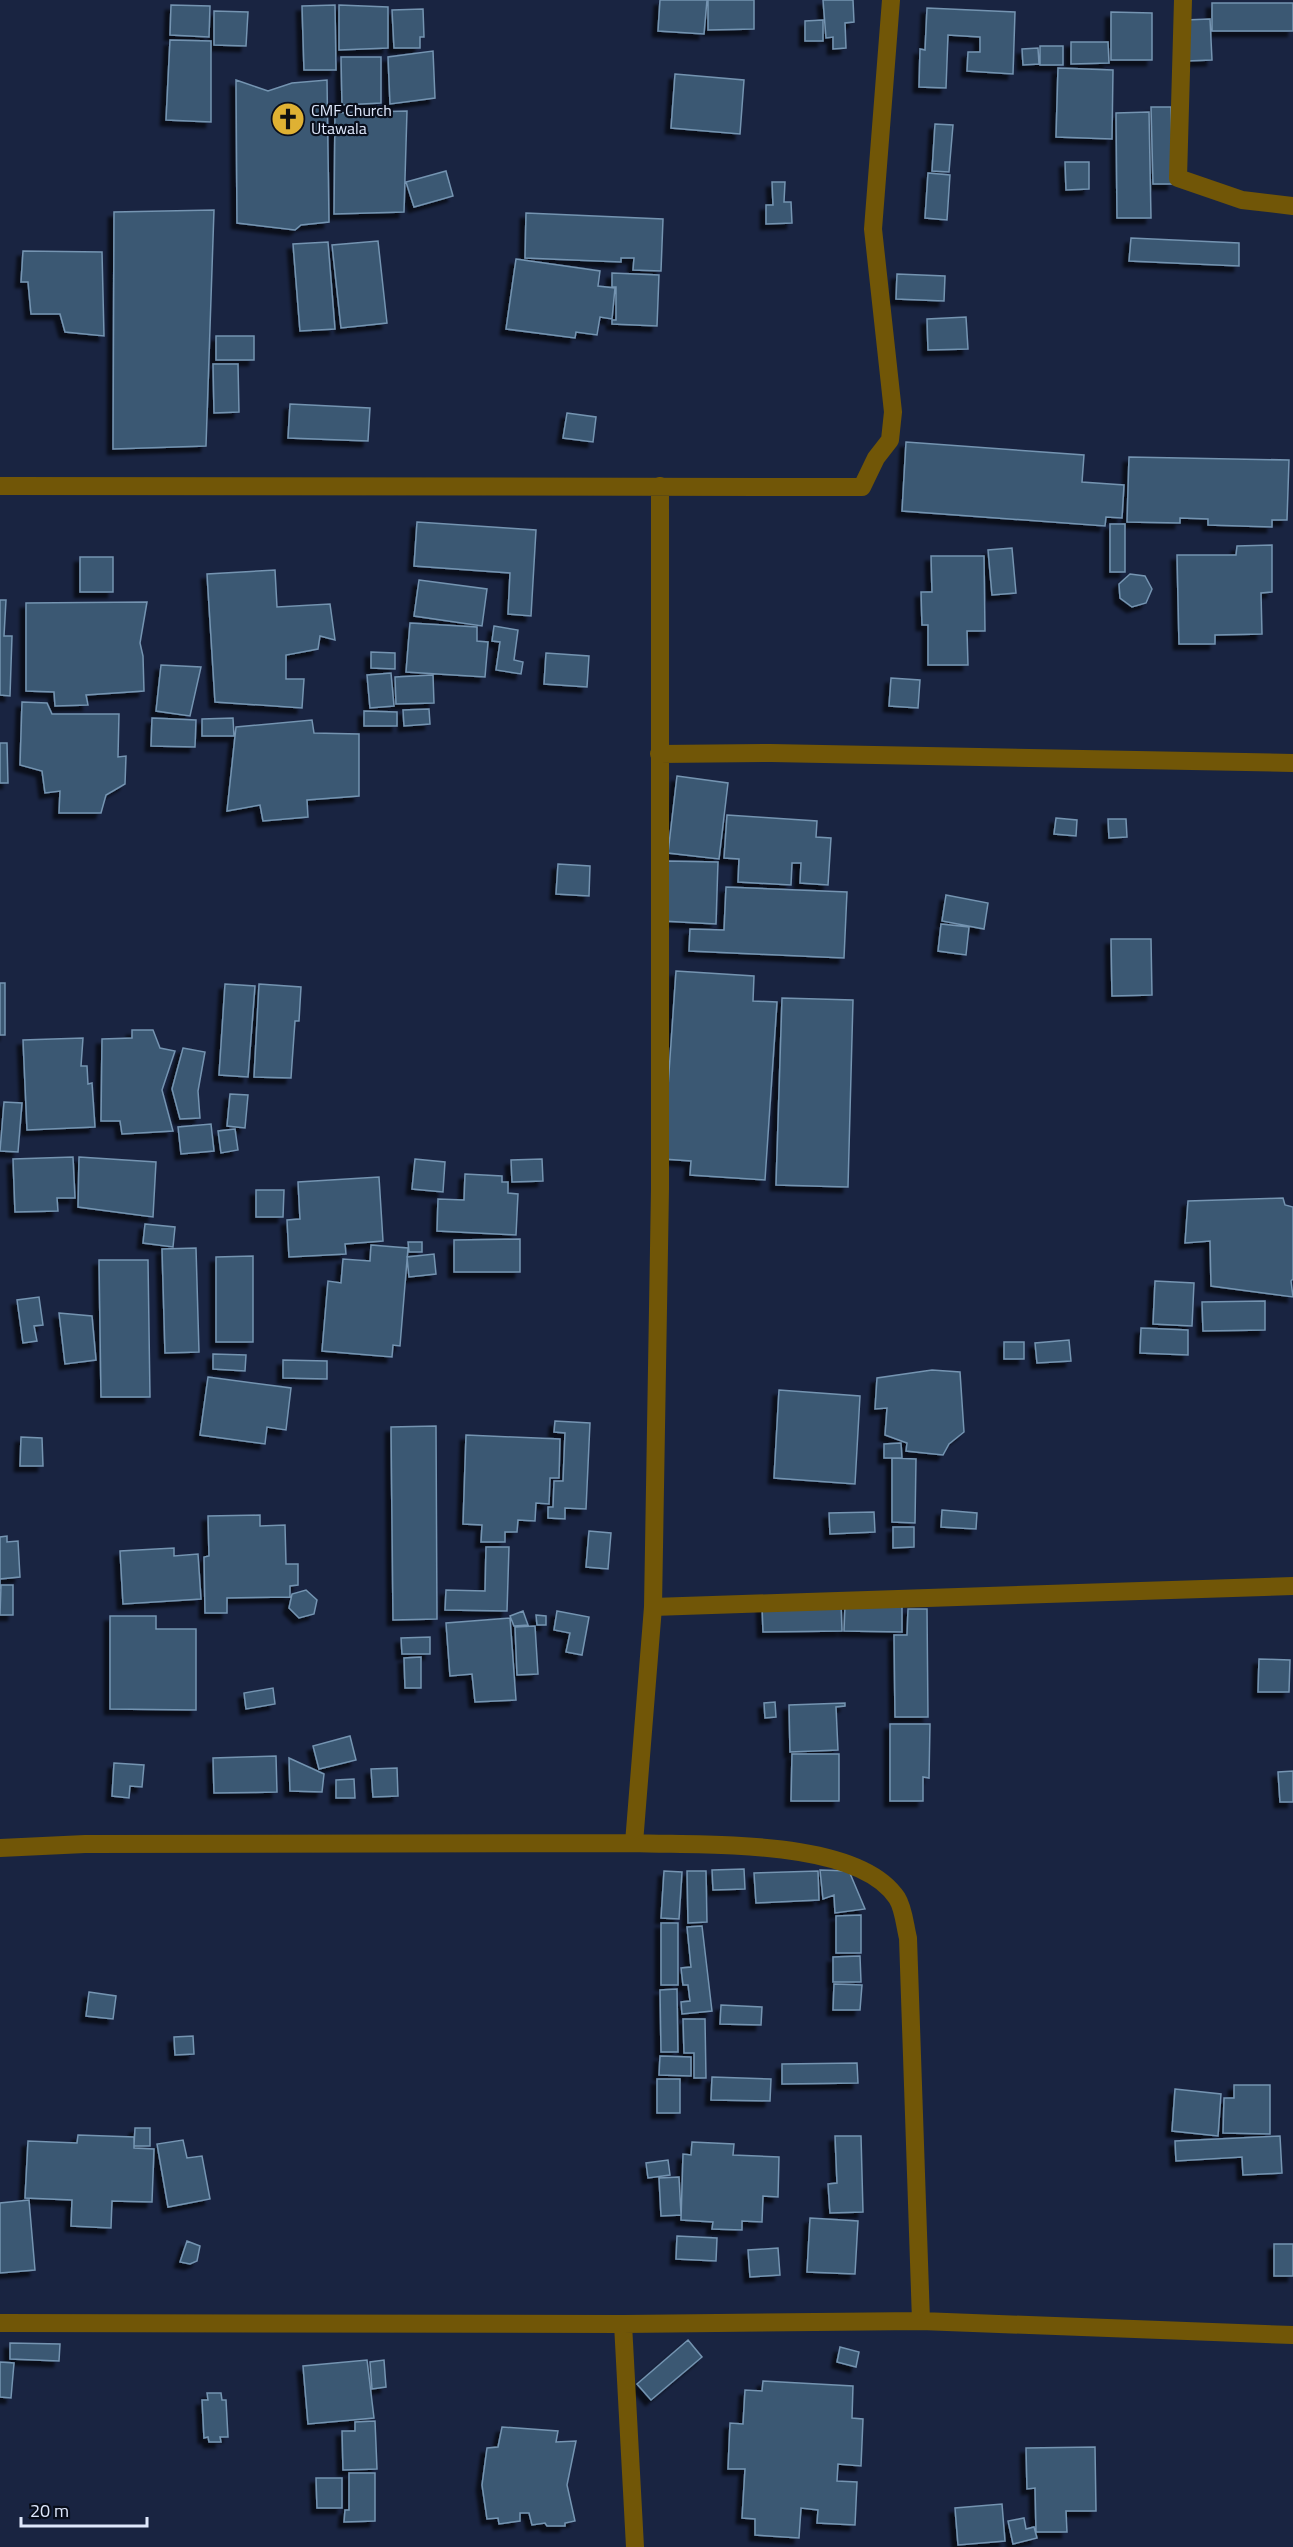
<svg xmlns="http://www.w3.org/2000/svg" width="1293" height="2547" viewBox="0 0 1293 2547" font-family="'Titillium Web',sans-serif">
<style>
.building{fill:#3a5873;stroke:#7494b1;stroke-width:1.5;filter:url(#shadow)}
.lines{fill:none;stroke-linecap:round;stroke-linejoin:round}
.minor{stroke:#715607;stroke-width:18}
.labels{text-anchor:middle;stroke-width:4.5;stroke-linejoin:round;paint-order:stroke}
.poi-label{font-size:16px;fill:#dfe8fc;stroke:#090e1b;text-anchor:start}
</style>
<defs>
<filter id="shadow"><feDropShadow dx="-5.5" dy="5.5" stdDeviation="1.5" flood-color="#0009"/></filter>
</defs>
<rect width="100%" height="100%" fill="#192441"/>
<!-- building -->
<path class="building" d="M660 0H707L704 34 658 31Z
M708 0H754V29L708 30Z
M823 0H853L854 22 845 23 846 48 833 49V37L826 38Z
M1212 3H1293V31H1212Z
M171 5 210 6 209 37 170 35Z
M335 5 336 70H304L302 6Z
M339 5 388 7V48L339 50Z
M927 8 1015 12 1013 74 967 71 968 52H980V37L948 35 946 88 919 87 920 49 925 50Z
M423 9 424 37H420V48H394L392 10Z
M214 11 248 12 246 46 214 45Z
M1111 12 1152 13V60H1111Z
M1210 19 1212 60 1186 61 1184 20Z
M823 20V41H805V21Z
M170 40 211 41V122L166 120Z
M1071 42H1108L1109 63 1071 64Z
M1040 46H1063V65H1040Z
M1038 48 1039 64 1023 65 1022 49Z
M433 51 435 98 390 104 388 57Z
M341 57H381V103L342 105Z
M1058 68 1113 70 1112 139 1056 137Z
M675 74 744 80 740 134 671 128Z
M236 80 268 91 292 83 327 80 329 222 301 225 295 230 237 223Z
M1151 107H1171L1173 184H1153Z
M407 111 404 212 334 214 335 113Z
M1149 112 1151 218H1117L1116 113Z
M935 124 953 125 949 172 932 171Z
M1065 162H1089V189L1066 190Z
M446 171 453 196 414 207 406 182Z
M928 173 950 175 947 220 925 218Z
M772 182H785L784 202H791L792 223 766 224V205H773Z
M214 210 206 446 113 449 114 212Z
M526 213 663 219 661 271 633 270 634 258H621V262L525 258Z
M1131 238 1239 243V266L1129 261Z
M378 241 387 323 341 328 332 245Z
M328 242 335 329 300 331 293 244Z
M23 251 102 252 104 336 65 332 60 314H31L28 282H21Z
M516 259 600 271 598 286 615 288 612 319 600 317 597 335 576 332 575 338 506 329Z
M612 273 659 275 657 326 612 324V320H616V287H612Z
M897 274 945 276 944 301 896 299Z
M966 317 968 349 928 350 927 319Z
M216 336H254V360H216Z
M213 364H238L239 412 214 413Z
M290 404 370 408 368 441 288 438Z
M567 413 596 417 593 442 563 438Z
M906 442 1084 455 1082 482 1124 485 1122 518 1106 517 1105 526 902 511Z
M1129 457 1289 460 1287 520H1272V527L1208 525V519L1180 518V523L1127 522Z
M417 522 536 530 531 616 508 614 510 573 414 566Z
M1110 524H1125V572H1110Z
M1272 545V592L1261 593 1262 634 1215 635V644H1179L1177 555H1236L1237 546Z
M1012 548 1016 593 992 595 988 550Z
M931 556H984L985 631H967L968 665H928V625H922L921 592H932Z
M80 557H113V592H80Z
M275 570 277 607 330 604 335 640 320 636 318 649 286 655V679H304L302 708 215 702 207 574Z
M1130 574 1145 576 1152 589 1146 603 1132 607 1120 598 1119 584Z
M419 580 487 589 482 626 414 616Z
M0 600H6L4 636H12L10 696 0 695Z
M147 602 140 643 143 656 144 691 86 695 88 705 55 706 54 692 26 691V603Z
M410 623 477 627V641L488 642 485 677 406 672Z
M494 626 518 630 514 660 523 662 521 674 496 670 500 642 492 641Z
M371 652 395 653V669L371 668Z
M546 653 589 656 587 687 544 684Z
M161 665 201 667 190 716 156 711Z
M391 673 394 706 370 708 367 675Z
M433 675 434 703 396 704 395 677Z
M891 678 920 680 918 708 889 706Z
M22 702 47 703 52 714H119L118 757 126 756 125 784 106 795 101 813H59L60 791 45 793 42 771 20 765Z
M429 709 430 724 404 726 403 710Z
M364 711 397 712V726H364Z
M152 718 196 720 195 747 151 746Z
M233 718 234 736H202V719Z
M312 720 314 733 359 734V796L307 800 308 817 263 821 260 805 227 811 236 727Z
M0 743H7L8 783H0Z
M677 776 728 783 719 859 668 853Z
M727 815 817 821 816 837 831 838 828 885 800 883 801 863H792L791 885 738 882 739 859 724 858Z
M1056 818 1077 820 1076 836 1054 834Z
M1108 819H1126L1127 837 1109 838Z
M665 861 718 862 716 924 662 921Z
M558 864 590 866 589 896 556 894Z
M726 887 847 892 844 958 689 951 690 929 724 930Z
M946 895 988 903 984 929 942 921Z
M941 924 969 927 966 955 938 951Z
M1111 939H1151L1152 995 1112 996Z
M676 971 754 976 753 1001 777 1002 765 1180 690 1175 691 1161 663 1159Z
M0 983H5V1035H0Z
M225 984 255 986 248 1077 219 1075Z
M259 984 301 987 299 1021H295L291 1078 254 1077Z
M782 998 853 1000 848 1187 776 1185Z
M132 1030H153L160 1048 175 1051 162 1090 173 1131 122 1134 120 1121H101L102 1039 132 1038Z
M83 1038 81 1066H87L88 1084 92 1083 95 1127 27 1130 23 1040Z
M183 1048 205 1052 198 1091 200 1118 180 1119 172 1089Z
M230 1094 248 1095 245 1128 227 1126Z
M4 1102 22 1103 18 1152 0 1151Z
M211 1124 214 1151 181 1154 178 1127Z
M235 1129 238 1150 221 1153 218 1131Z
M73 1157 75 1198H57L58 1211 15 1212 13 1159Z
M79 1157 156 1162 153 1217 78 1207Z
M415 1159 445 1162 443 1192 412 1189Z
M542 1159 543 1181 512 1182 511 1160Z
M465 1174 502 1176V1182H508V1193L518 1194 516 1235 437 1231 438 1199 464 1200Z
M379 1177 383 1241 345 1244 346 1254 289 1257 287 1220 300 1219 298 1182Z
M256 1190H284L283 1217H256Z
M1283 1198 1285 1205 1293 1207V1279L1291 1281 1293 1297 1211 1286 1210 1241 1185 1243 1188 1201Z
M145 1224 175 1227 173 1247 143 1243Z
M520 1239V1272H454V1240Z
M408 1242H422V1252H409Z
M371 1245 408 1248 400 1346 393 1345 392 1357 322 1351 328 1281 341 1283 343 1259 370 1261Z
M196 1248 199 1352 165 1353 162 1249Z
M434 1254 436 1274 409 1277 407 1257Z
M253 1256V1342H216V1257Z
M99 1260H148L150 1397H101Z
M1155 1281 1194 1283 1192 1326 1153 1324Z
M39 1297 43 1325 34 1326 37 1341 23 1343 17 1300Z
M1265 1301V1330L1203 1331 1202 1302Z
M59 1313 92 1316 96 1360 65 1364Z
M1141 1328 1188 1330V1355L1140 1353Z
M1069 1340 1071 1361 1037 1363 1035 1343Z
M1004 1342H1024V1359H1004Z
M213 1354 246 1355 245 1371 213 1369Z
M283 1360 327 1361V1379L283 1378Z
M932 1370 960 1372 964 1432 949 1444 943 1455 906 1451 907 1443 885 1435 887 1408 875 1409 877 1378Z
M208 1377 291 1388 286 1430 267 1427 265 1444 200 1435Z
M779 1390 860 1396 855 1484 774 1478Z
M555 1421 590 1423 586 1509 565 1508V1519L548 1518V1507H553L554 1481H563L565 1433 554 1432Z
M436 1426 437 1619 393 1620 391 1427Z
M466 1435 560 1439 559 1478H550L549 1504 536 1503 535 1521 518 1520 517 1532H505V1542H481L482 1525 463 1524Z
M21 1437 42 1438 43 1466H20Z
M901 1443 902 1458H884V1444Z
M892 1458 916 1459 915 1523 892 1522Z
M942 1510 977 1513 976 1529 941 1527Z
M874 1512 875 1532 830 1534 829 1513Z
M260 1515V1526L285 1525 286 1564H298V1585L290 1586V1597L227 1598V1613H205L204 1557 209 1556 208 1516Z
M893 1527H914V1547L893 1548Z
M589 1531 611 1533 608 1569 586 1567Z
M7 1536V1542L18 1541 20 1577 0 1579V1589V1537Z
M486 1547H509L507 1611 445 1610 446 1590 485 1591Z
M174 1548V1556L198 1554 201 1599 123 1604 120 1551Z
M1 1585H13V1615H0Z
M306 1590 317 1600 314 1614 299 1618 289 1608 292 1594Z
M841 1604 842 1631 763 1632 762 1606Z
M845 1605H902V1632L844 1631Z
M908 1609H927L928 1717H895L894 1635H907Z
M523 1611 528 1625 514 1626 510 1616Z
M557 1611 589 1617 582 1655 566 1652 570 1633 554 1630Z
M536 1615 546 1616V1625H537Z
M110 1616H156V1629H196V1710L110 1709Z
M510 1618 516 1700 475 1702 472 1674 450 1676 446 1623Z
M535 1626 538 1674 517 1675 515 1627Z
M430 1637V1654H402L401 1638Z
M421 1657V1688H405L404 1658Z
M1259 1659 1290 1660 1289 1692H1258Z
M273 1688 275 1704 246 1709 244 1693Z
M775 1702 776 1717 765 1718 764 1703Z
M845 1703V1706L836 1707 838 1750 790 1752 789 1705Z
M890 1724H930L929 1778 923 1777V1801H890Z
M350 1736 356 1760 319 1769 313 1746Z
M792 1754H839V1801H791Z
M276 1756 277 1792 214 1793 213 1758Z
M289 1758 324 1774 322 1792 290 1791Z
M114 1763 144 1765 142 1787 130 1786 129 1798 112 1796Z
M397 1768 398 1796 373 1797 371 1769Z
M1293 1771V1802H1280L1278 1772Z
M354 1779 355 1798H336V1780Z
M744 1869 745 1889 713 1890 712 1870Z
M820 1870 849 1871 865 1909 835 1913 834 1895 823 1899Z
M664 1871 682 1872 679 1919 661 1918Z
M687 1871H706L707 1922 688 1923Z
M818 1871 819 1900 756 1903 754 1873Z
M861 1915V1953H836V1916Z
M661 1923H678V1985H661Z
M702 1926 712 2011 682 2014 681 2002 690 2001 688 1985H683L681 1968 691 1967 687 1927Z
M860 1956 861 1982H833V1957Z
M834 1984 862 1985 860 2010H833Z
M677 1989 678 2052H661L660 1990Z
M89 1992 116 1996 113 2019 86 2016Z
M721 2005 762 2007 761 2025 720 2024Z
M683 2019H705L706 2078H694V2053H684Z
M193 2036 194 2054 175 2055 174 2037Z
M660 2056 691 2057V2076L659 2075Z
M857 2063 858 2083 782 2084V2064Z
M712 2077 771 2079 770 2101 711 2100Z
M657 2079H680V2113H657Z
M1234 2085H1270V2134L1223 2133 1224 2098H1234Z
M1175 2089 1221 2094 1218 2136 1172 2131Z
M135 2128H150V2146H134Z
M78 2135 134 2137V2148L154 2149 152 2202 112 2201 111 2228 71 2226 72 2200 25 2198 28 2141 77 2143Z
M835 2136H861L863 2212 830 2213 828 2184 837 2183Z
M1280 2136 1282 2173 1243 2175 1242 2157 1176 2161 1175 2141Z
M183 2140 187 2158 202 2156 210 2199 168 2207 157 2144Z
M692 2142 734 2144 733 2155 779 2157 778 2197 763 2196 762 2222 742 2221V2230L712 2229 713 2222 681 2220 683 2154 691 2155Z
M668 2160 670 2175 648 2178 646 2163Z
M679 2177 681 2215 661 2216 659 2178Z
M29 2200 35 2270 0 2273V2203Z
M810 2218 858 2221 855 2274 807 2272Z
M677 2236 717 2238 716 2261 676 2259Z
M187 2241 200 2246 197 2261 190 2264 180 2262Z
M1274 2244H1293V2276H1274Z
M778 2248 780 2275 750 2277 748 2250Z
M688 2340 702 2357 651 2400 637 2384Z
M10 2343 60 2344 59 2361 10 2359Z
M840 2347 859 2352 856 2367 837 2362Z
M367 2360 374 2418 308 2424 303 2366Z
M384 2360 386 2387 372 2389 370 2362Z
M0 2362 14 2363 11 2398 0 2397Z
M763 2381 853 2386 852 2418 863 2419 861 2466 838 2464 837 2481 857 2482 855 2525 817 2523 818 2510 801 2508 799 2538 755 2535V2519L742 2518 745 2469H728L730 2423 743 2424 745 2390 762 2391Z
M207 2393H221L222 2400H226L228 2437H220L221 2442H209L208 2437 204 2438 202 2400H208Z
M375 2421 377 2469 343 2470 342 2431H355V2422Z
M502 2427 558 2431 556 2442 576 2441 567 2485 575 2521 565 2523V2526H547L545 2523 532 2525 529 2513H520V2521L499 2524 498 2518 487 2519 482 2485 487 2448 498 2447Z
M1095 2447 1096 2511H1066L1067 2532H1036L1035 2488 1027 2489 1026 2448Z
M349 2473H375V2521L344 2522 345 2510H349Z
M316 2478H342V2508H317Z
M1002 2504 1005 2541 958 2545 955 2508Z
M1024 2518 1026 2529 1034 2527 1037 2538 1013 2544 1008 2521Z"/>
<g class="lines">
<!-- minor -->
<path class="minor" d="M1183 0 1178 178 1242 200 1293 206
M0 486 862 487 876 458 890 440 893 412 873 229 891 0
M659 754 771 753 1293 763
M653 1607 1293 1586
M634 1843C701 1846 857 1837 897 1898 904 1909 905 1927 908 1938L921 2321
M0 1848 85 1844 634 1843 653 1607 660 1189V486
M0 2323 623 2324
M635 2547 623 2324 921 2321 1293 2335"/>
</g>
<!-- icons -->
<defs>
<symbol id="church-disc" viewBox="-11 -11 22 22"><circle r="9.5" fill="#dfb133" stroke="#090e1b"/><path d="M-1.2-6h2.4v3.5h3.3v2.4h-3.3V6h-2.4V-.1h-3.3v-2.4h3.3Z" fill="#111"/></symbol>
</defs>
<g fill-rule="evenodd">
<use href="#church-disc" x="269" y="100" width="38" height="38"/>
</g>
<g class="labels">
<!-- poi labels -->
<g class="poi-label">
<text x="311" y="116">CMF Church<tspan x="311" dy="18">Utawala</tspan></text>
</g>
</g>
<!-- scale -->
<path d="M21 2517v9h126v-9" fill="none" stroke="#dfe8fc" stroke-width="3"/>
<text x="30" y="2517" font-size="18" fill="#dfe8fc" stroke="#090e1b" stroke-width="4.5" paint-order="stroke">20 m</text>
</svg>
